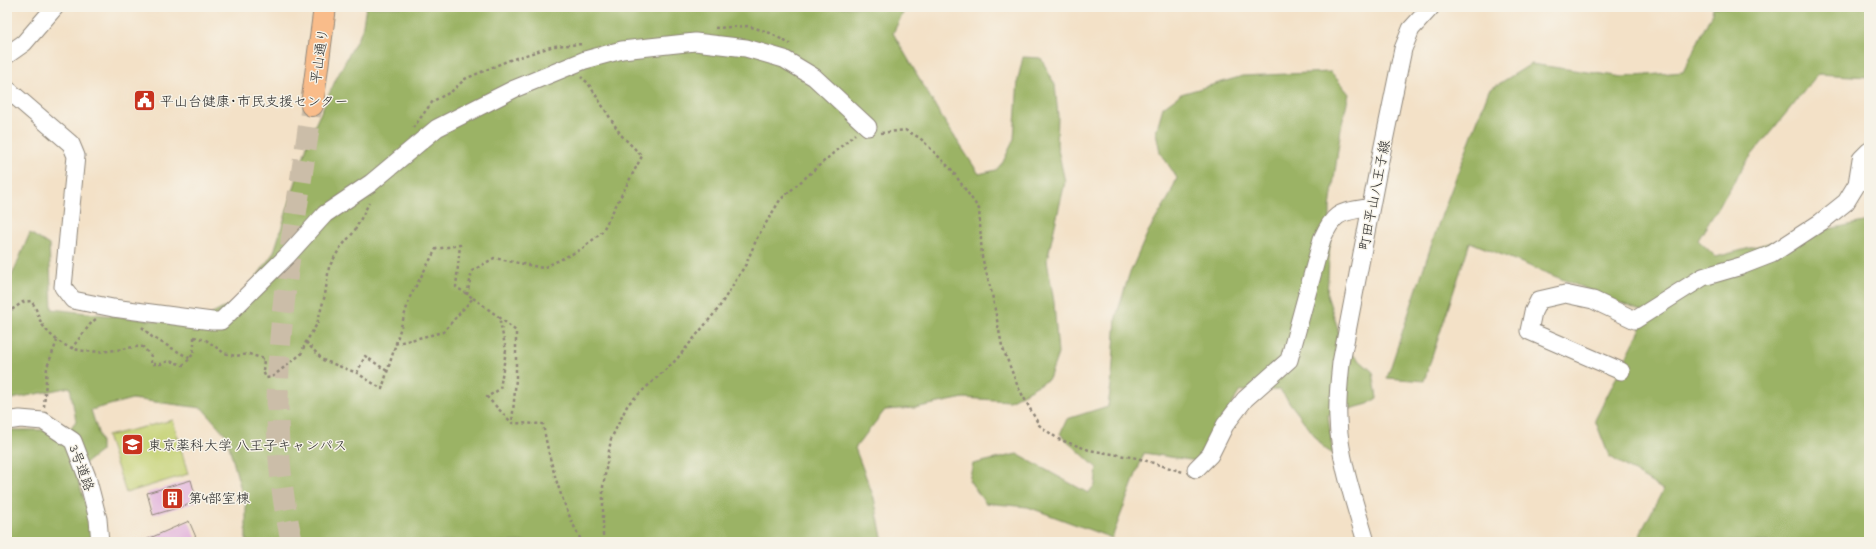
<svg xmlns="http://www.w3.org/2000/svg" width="1876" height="549" viewBox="0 0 1876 549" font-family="'Indie Flower','Klee One',sans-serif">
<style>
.green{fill:#c4d173;stroke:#787e4f}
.forest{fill:#9bb365;stroke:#636f48}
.building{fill:#e1b0dc}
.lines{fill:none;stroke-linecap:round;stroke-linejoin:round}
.major-tunnel{stroke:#cbbda8;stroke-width:22;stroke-dasharray:22 11;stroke-linecap:butt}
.minor-casing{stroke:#8f8679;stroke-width:19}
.major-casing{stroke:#8f8679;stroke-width:24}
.path{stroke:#8f8679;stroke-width:2.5;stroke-dasharray:3 3;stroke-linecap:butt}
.minor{stroke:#fff;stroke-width:17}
.major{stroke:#f9bc8a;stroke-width:22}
.labels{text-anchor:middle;stroke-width:3;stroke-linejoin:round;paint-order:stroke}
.street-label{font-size:14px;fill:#2b2b2b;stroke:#f7f3e8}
.poi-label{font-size:14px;fill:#2b2b2b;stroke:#f7f3e8;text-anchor:start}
</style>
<rect width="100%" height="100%" fill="#f7f3e8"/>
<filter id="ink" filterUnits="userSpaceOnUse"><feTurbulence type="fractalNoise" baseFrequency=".025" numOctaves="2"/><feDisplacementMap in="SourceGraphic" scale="8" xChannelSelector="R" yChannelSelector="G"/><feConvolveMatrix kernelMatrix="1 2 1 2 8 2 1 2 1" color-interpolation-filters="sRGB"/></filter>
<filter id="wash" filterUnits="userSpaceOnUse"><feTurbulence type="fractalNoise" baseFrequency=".012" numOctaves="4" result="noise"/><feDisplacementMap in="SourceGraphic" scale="16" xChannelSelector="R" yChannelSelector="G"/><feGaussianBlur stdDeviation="0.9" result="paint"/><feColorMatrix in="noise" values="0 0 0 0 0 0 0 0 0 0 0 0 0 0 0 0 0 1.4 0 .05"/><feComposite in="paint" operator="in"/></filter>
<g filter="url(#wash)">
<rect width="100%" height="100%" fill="#f3e1c7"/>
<!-- green -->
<path class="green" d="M173 420 188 474 126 493 107 436Z"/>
<!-- forest -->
<path class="forest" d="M366 7H906L893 33 941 116 979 174 996 170 1003 162 1014 139 1018 79 1023 57 1041 58 1055 85 1058 116 1057 145 1065 182 1047 260 1054 302 1058 354 1049 379 1010 401 964 398 914 408 885 410 855 448 874 498 883 542H246V508L226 435 202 408 132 399 91 410 101 442V451L75 471 98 542H7V430H69L76 421 70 387 7 400V280H10L30 233 49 245 52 309 191 325 241 299 274 252 310 136 336 79 362 30Z
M1713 7H1869V77L1818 74 1747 161 1698 240 1716 257 1803 234 1869 221V542H1640L1641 532 1663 490 1609 456 1595 420 1648 314 1470 242 1424 381 1387 378 1439 222 1489 90 1531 64 1623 77 1683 72 1712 13Z
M1331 72 1349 94 1341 128 1330 208V243L1327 295 1338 329 1339 343 1373 372 1377 398 1368 404 1328 415 1333 454 1324 448 1280 390 1240 391 1197 461 1144 453 1112 538 1028 507 985 503 969 480 973 464 1017 454 1088 493 1095 485 1097 468 1060 434 1067 419 1108 406 1112 378 1116 317 1129 275 1148 232 1169 197 1177 178 1160 152 1156 132 1163 107 1181 94 1243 76Z"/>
<g id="blocks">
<!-- building -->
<path class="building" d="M191 480 197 502 153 515 147 493Z
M189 521 198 542H141Z"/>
</g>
</g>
<g filter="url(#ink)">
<use href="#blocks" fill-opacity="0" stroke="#8f8679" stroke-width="1"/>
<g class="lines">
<!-- major-tunnel -->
<path class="major-tunnel" d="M292 542C258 397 292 249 312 105"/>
<defs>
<path id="minor" d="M7 55 24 43 55 7
M7 89 71 144 76 156 63 287 73 300 113 308 212 321H221L287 256 325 214 371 183 437 128 514 89 585 60 622 50 695 42 746 48 784 59 814 77 868 127
M1621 371 1529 331 1533 312 1539 300 1565 294 1593 300 1635 320 1703 277 1741 266 1772 254 1821 222 1846 202 1857 184 1861 159 1869 151
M7 421 20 419 43 421 73 441 87 477 98 519 100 542
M1196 469 1210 455 1225 425 1245 399 1289 360 1322 239C1335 210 1341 213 1370 207
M1366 542C1355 504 1339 458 1338 419 1337 400 1339 382 1341 363L1377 175 1403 49 1411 29 1431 7"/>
<path id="major" d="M312 105 325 7"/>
</defs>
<!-- minor casing -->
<use href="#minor" class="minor-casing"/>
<!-- major casing -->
<use href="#major" class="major-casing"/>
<!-- path -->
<path class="path" d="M715 28 748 26 768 32 790 44
M413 128 433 101 451 92 465 79 507 61 554 46 583 44
M881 133 905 130 920 138 951 169 979 209 982 257 992 294 1002 346 1018 387 1039 425 1058 439 1089 450 1137 458 1183 472
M467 295 472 271 494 258 543 268 582 249 602 232 642 156 621 135 588 83 581 77
M473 298 499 317 506 350 500 389 487 397 512 423 543 424C550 465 562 505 582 542
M7 313 23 302 31 301C39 311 37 318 44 327 63 352 87 354 116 350 126 349 133 346 143 347L151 356V364H161L169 361 183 365C195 355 194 351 194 336
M499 317 516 331V379L512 423
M142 327 152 337 191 359
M194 337 206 340 224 353 235 356 249 354 264 359 263 371 266 378 272 377 301 354 306 342 317 324 325 295 329 267 340 248 354 232 369 203
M306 342 323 360 357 373 382 389 410 297 436 249 460 245 456 287 473 298 443 332 394 344
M71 349 92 322 96 319
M357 373 365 356 387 371
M44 407 47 367 57 341
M603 542V487L611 439 628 404 676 360 718 309 746 264 757 238 780 200 855 134"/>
<!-- minor -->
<use href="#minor" class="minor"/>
<!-- major -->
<use href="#major" class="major"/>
</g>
</g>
<!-- icons -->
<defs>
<symbol id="civic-square" viewBox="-11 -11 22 22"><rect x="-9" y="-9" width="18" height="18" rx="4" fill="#c8321e" stroke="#f7f3e8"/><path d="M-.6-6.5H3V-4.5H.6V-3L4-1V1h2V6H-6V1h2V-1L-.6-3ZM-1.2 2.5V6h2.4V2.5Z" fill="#fff"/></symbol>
<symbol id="university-square" viewBox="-11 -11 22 22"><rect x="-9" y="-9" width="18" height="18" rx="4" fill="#c8321e" stroke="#f7f3e8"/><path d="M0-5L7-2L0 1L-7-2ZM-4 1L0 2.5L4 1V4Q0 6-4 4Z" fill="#fff"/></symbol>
<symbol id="building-square" viewBox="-11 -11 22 22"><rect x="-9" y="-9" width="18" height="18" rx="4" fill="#c8321e" stroke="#f7f3e8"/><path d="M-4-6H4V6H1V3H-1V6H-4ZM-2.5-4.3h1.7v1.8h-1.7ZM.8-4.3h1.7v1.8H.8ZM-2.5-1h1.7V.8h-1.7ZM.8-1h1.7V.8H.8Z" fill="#fff"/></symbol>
</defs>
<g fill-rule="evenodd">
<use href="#civic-square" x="132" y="88" width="25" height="25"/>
<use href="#university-square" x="120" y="432" width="25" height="25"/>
<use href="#building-square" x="160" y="486" width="25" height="25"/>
</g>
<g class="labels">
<!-- street labels -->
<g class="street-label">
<text transform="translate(319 56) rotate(-82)" y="5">平山通り</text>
<text transform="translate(1374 195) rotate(-79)" y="5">町田平山八王子線</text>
<text transform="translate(82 468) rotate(70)" y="5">3号道路</text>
</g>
<!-- poi labels -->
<g class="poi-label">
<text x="160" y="106">平山台健康･市民支援センター</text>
<text x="148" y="450">東京薬科大学 八王子キャンパス</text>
<text x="188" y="503">第4部室棟</text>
</g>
</g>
<!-- margin -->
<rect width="1876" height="549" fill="none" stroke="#f7f3e8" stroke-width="24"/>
</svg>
